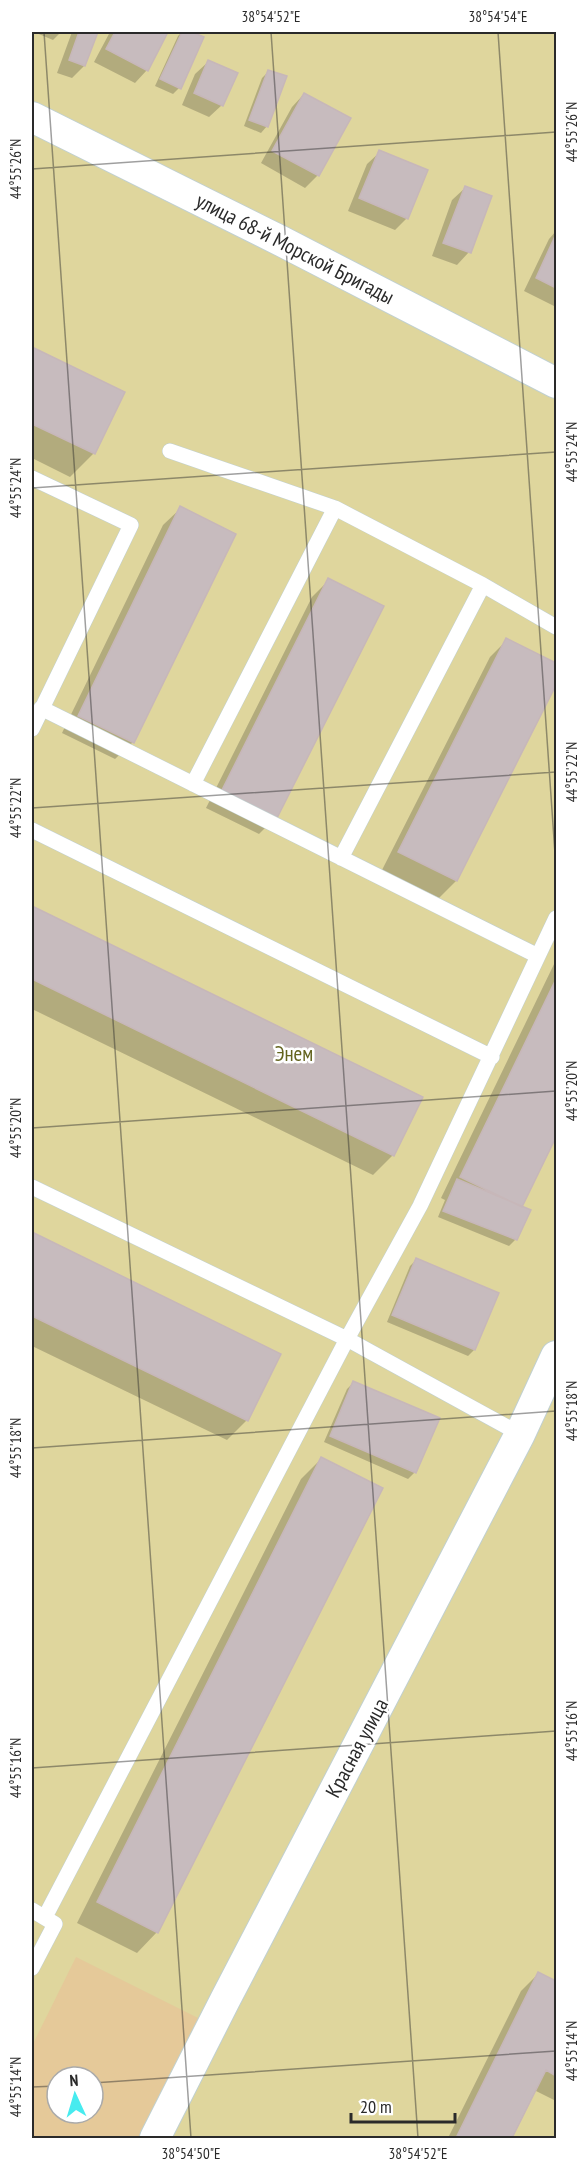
<svg xmlns="http://www.w3.org/2000/svg" width="588" height="2170" viewBox="0 0 588 2170" font-family="'PT Sans Narrow',sans-serif">
<style>
.green{fill:#dfd69d;fill-rule:evenodd}
.pitch{fill:#e5c999;fill-rule:evenodd}
.shadow{fill:#0003}
.building{fill:#c7bbbe;stroke:#c7b7b9;stroke-width:1.5}
.lines{fill:none;stroke-linecap:round;stroke-linejoin:round}
.lane-casing{stroke:#c1d0d0;stroke-width:16}
.street-casing{stroke:#c1d0d0;stroke-width:32}
.lane{stroke:#fff;stroke-width:15}
.street{stroke:#fff;stroke-width:30}
.ticks{fill:none;stroke:#2a2a2a;stroke-width:1.5;stroke-opacity:0.45}
.labels{text-anchor:middle;stroke-width:5;stroke-linejoin:round;paint-order:stroke}
.street-label{font-size:21px;fill:#2a2a2a;stroke:#fff}
.park-label{font-size:21px;fill:#63631e;stroke:#fff}
.neatline{fill:none;stroke:#2a2a2a;stroke-width:2}
.ticks-label{font-size:15px;text-anchor:middle;fill:#2a2a2a}
</style>
<rect width="100%" height="100%" fill="#ebdde0"/>
<!-- green -->
<path class="green" d="M32 32H556V2138H32ZM57 2077H93V2113H57Z"/>
<!-- pitch -->
<path class="pitch" d="M76 1957 208 2023 150 2138H32V2046ZM57 2077H93V2113H57Z"/>
<!-- shadow -->
<path class="shadow" d="M34 32H61L53 40Z
M72 32H97L84 66 72 78 57 73Z
M110 32H167L147 70 135 83 94 62Z
M182 32H188L202 38 179 88 173 94 155 86 178 36Z
M208 62 222 105 209 117 182 105 195 74Z
M268 72 267 126 261 133 244 126 262 78Z
M304 94 318 175 305 188 261 163 292 107Z
M380 152 407 218 395 230 348 211 367 164Z
M465 188 469 252 457 265 432 256 452 200Z
M556 231V307L524 291 549 239Z
M32 349 123 393 94 453 70 477 32 458Z
M181 508 133 742 115 759 62 733 163 525Z
M329 580 276 817 259 834 206 808 312 597Z
M507 640 556 664V681L456 881 439 898 382 870 490 657Z
M32 907 421 1097 393 1155 373 1175 32 1009Z
M556 960V1133L521 1207 529 1210 515 1240 509 1246 438 1217 445 1200 441 1198Z
M32 1234 279 1354 247 1420 227 1440 32 1346Z
M416 1260 474 1350 468 1356 387 1322 410 1266Z
M353 1383 415 1472 408 1479 324 1442 347 1389Z
M321 1459 157 1932 137 1953 77 1923 301 1479Z
M538 1974 556 1983V2101L534 2090 511 2138H448L521 1991Z"/>
<!-- building -->
<path class="building" d="M79 32H98L85 66 69 60Z
M115 32H168L148 71 106 49Z
M182 32H192L204 37 181 89 160 79Z
M208 60 238 73 223 106 194 93Z
M268 70 287 76 268 127 249 120Z
M304 93 351 118 319 176 272 151Z
M379 150 428 170 408 219 359 198Z
M465 186 492 196 471 253 443 243Z
M556 234V288L536 278Z
M32 347 125 392 95 454 32 424Z
M180 506 236 534 134 743 78 716Z
M328 578 384 606 277 818 222 790Z
M506 638 556 663V685L457 881 398 852Z
M32 906 423 1097 394 1156 32 979Z
M556 979V1137L522 1207 460 1177Z
M457 1179 531 1210 517 1240 443 1211Z
M32 1232 281 1354 248 1421 32 1316Z
M416 1258 499 1293 475 1350 392 1315Z
M353 1381 440 1418 416 1473 330 1436Z
M321 1457 383 1488 158 1933 97 1902Z
M538 1972 556 1981V2076L546 2070 512 2138H456Z"/>
<g class="lines">
<defs>
<path id="lane" d="M170 451 335 508 483 585 556 627
M32 478 131 525 32 729
M41 708 538 956
M193 784 335 508
M32 830 492 1057
M341 858 483 585
M32 1187 347 1339 520 1434
M32 1910 55 1924 32 1968
M45 1917 347 1339 420 1206 556 918"/>
<path id="street" d="M32 117 283 242 556 383
M155 2138 225 2000 520 1434 556 1356"/>
</defs>
<!-- lane casing -->
<use href="#lane" class="lane-casing"/>
<!-- street casing -->
<use href="#street" class="street-casing"/>
<!-- lane -->
<use href="#lane" class="lane"/>
<!-- street -->
<use href="#street" class="street"/>
</g>
<!-- ticks -->
<path class="ticks" d="M44 32 191 2138M271 32 418 2138M498 32 556 868M32 169 556 132M32 488 556 452M32 808 556 772M32 1128 556 1091M32 1448 556 1411M32 1768 556 1731M93 2083 556 2051M32 2087 57 2086"/>
<g class="labels">
<!-- street labels -->
<g class="street-label">
<text transform="translate(295 249) rotate(27)" y="7">улица 68-й Морской Бригады</text>
<text transform="translate(357 1748) rotate(-62)" y="7">Красная улица</text>
</g>
<!-- park labels -->
<g class="park-label">
<text x="294" y="1061">Энем</text>
</g>
</g>
<!-- border -->
<rect width="588" height="2170" fill="none" stroke="#ffffff" stroke-width="66"/>
<!-- north arrow -->
<g transform="translate(75 2095) rotate(356)"><circle r="28" fill="#ffffff" stroke="#aaaaaa" stroke-width="1.5"/>
<path d="M0-4.5L10 22L0 15L-10 22Z" fill="#47ebef"/>
<text y="-9" font-size="16" font-weight="bold" text-anchor="middle" fill="#2a2a2a">N</text>
</g>
<!-- scale -->
<path d="M351 2113v9h104v-9" fill="none" stroke="#2a2a2a" stroke-width="3"/>
<text x="360" y="2113" font-size="18" fill="#2a2a2a" stroke="#ffffff" stroke-width="4.5" paint-order="stroke">20 m</text>
<rect x="33" y="33" width="522" height="2104" class="neatline"/>
<g class="ticks-label">
<text x="271" y="22">38°54'52"E</text>
<text x="498" y="22">38°54'54"E</text>
<text transform="translate(572 132) rotate(-90)" y="5">44°55'26"N</text>
<text transform="translate(16 169) rotate(-90)" y="5">44°55'26"N</text>
<text transform="translate(572 452) rotate(-90)" y="5">44°55'24"N</text>
<text transform="translate(16 488) rotate(-90)" y="5">44°55'24"N</text>
<text transform="translate(572 772) rotate(-90)" y="5">44°55'22"N</text>
<text transform="translate(16 808) rotate(-90)" y="5">44°55'22"N</text>
<text transform="translate(572 1091) rotate(-90)" y="5">44°55'20"N</text>
<text transform="translate(16 1128) rotate(-90)" y="5">44°55'20"N</text>
<text transform="translate(572 1411) rotate(-90)" y="5">44°55'18"N</text>
<text transform="translate(16 1448) rotate(-90)" y="5">44°55'18"N</text>
<text transform="translate(572 1731) rotate(-90)" y="5">44°55'16"N</text>
<text transform="translate(16 1768) rotate(-90)" y="5">44°55'16"N</text>
<text transform="translate(572 2051) rotate(-90)" y="5">44°55'14"N</text>
<text transform="translate(16 2087) rotate(-90)" y="5">44°55'14"N</text>
<text x="191" y="2159">38°54'50"E</text>
<text x="418" y="2159">38°54'52"E</text>
</g>
</svg>
